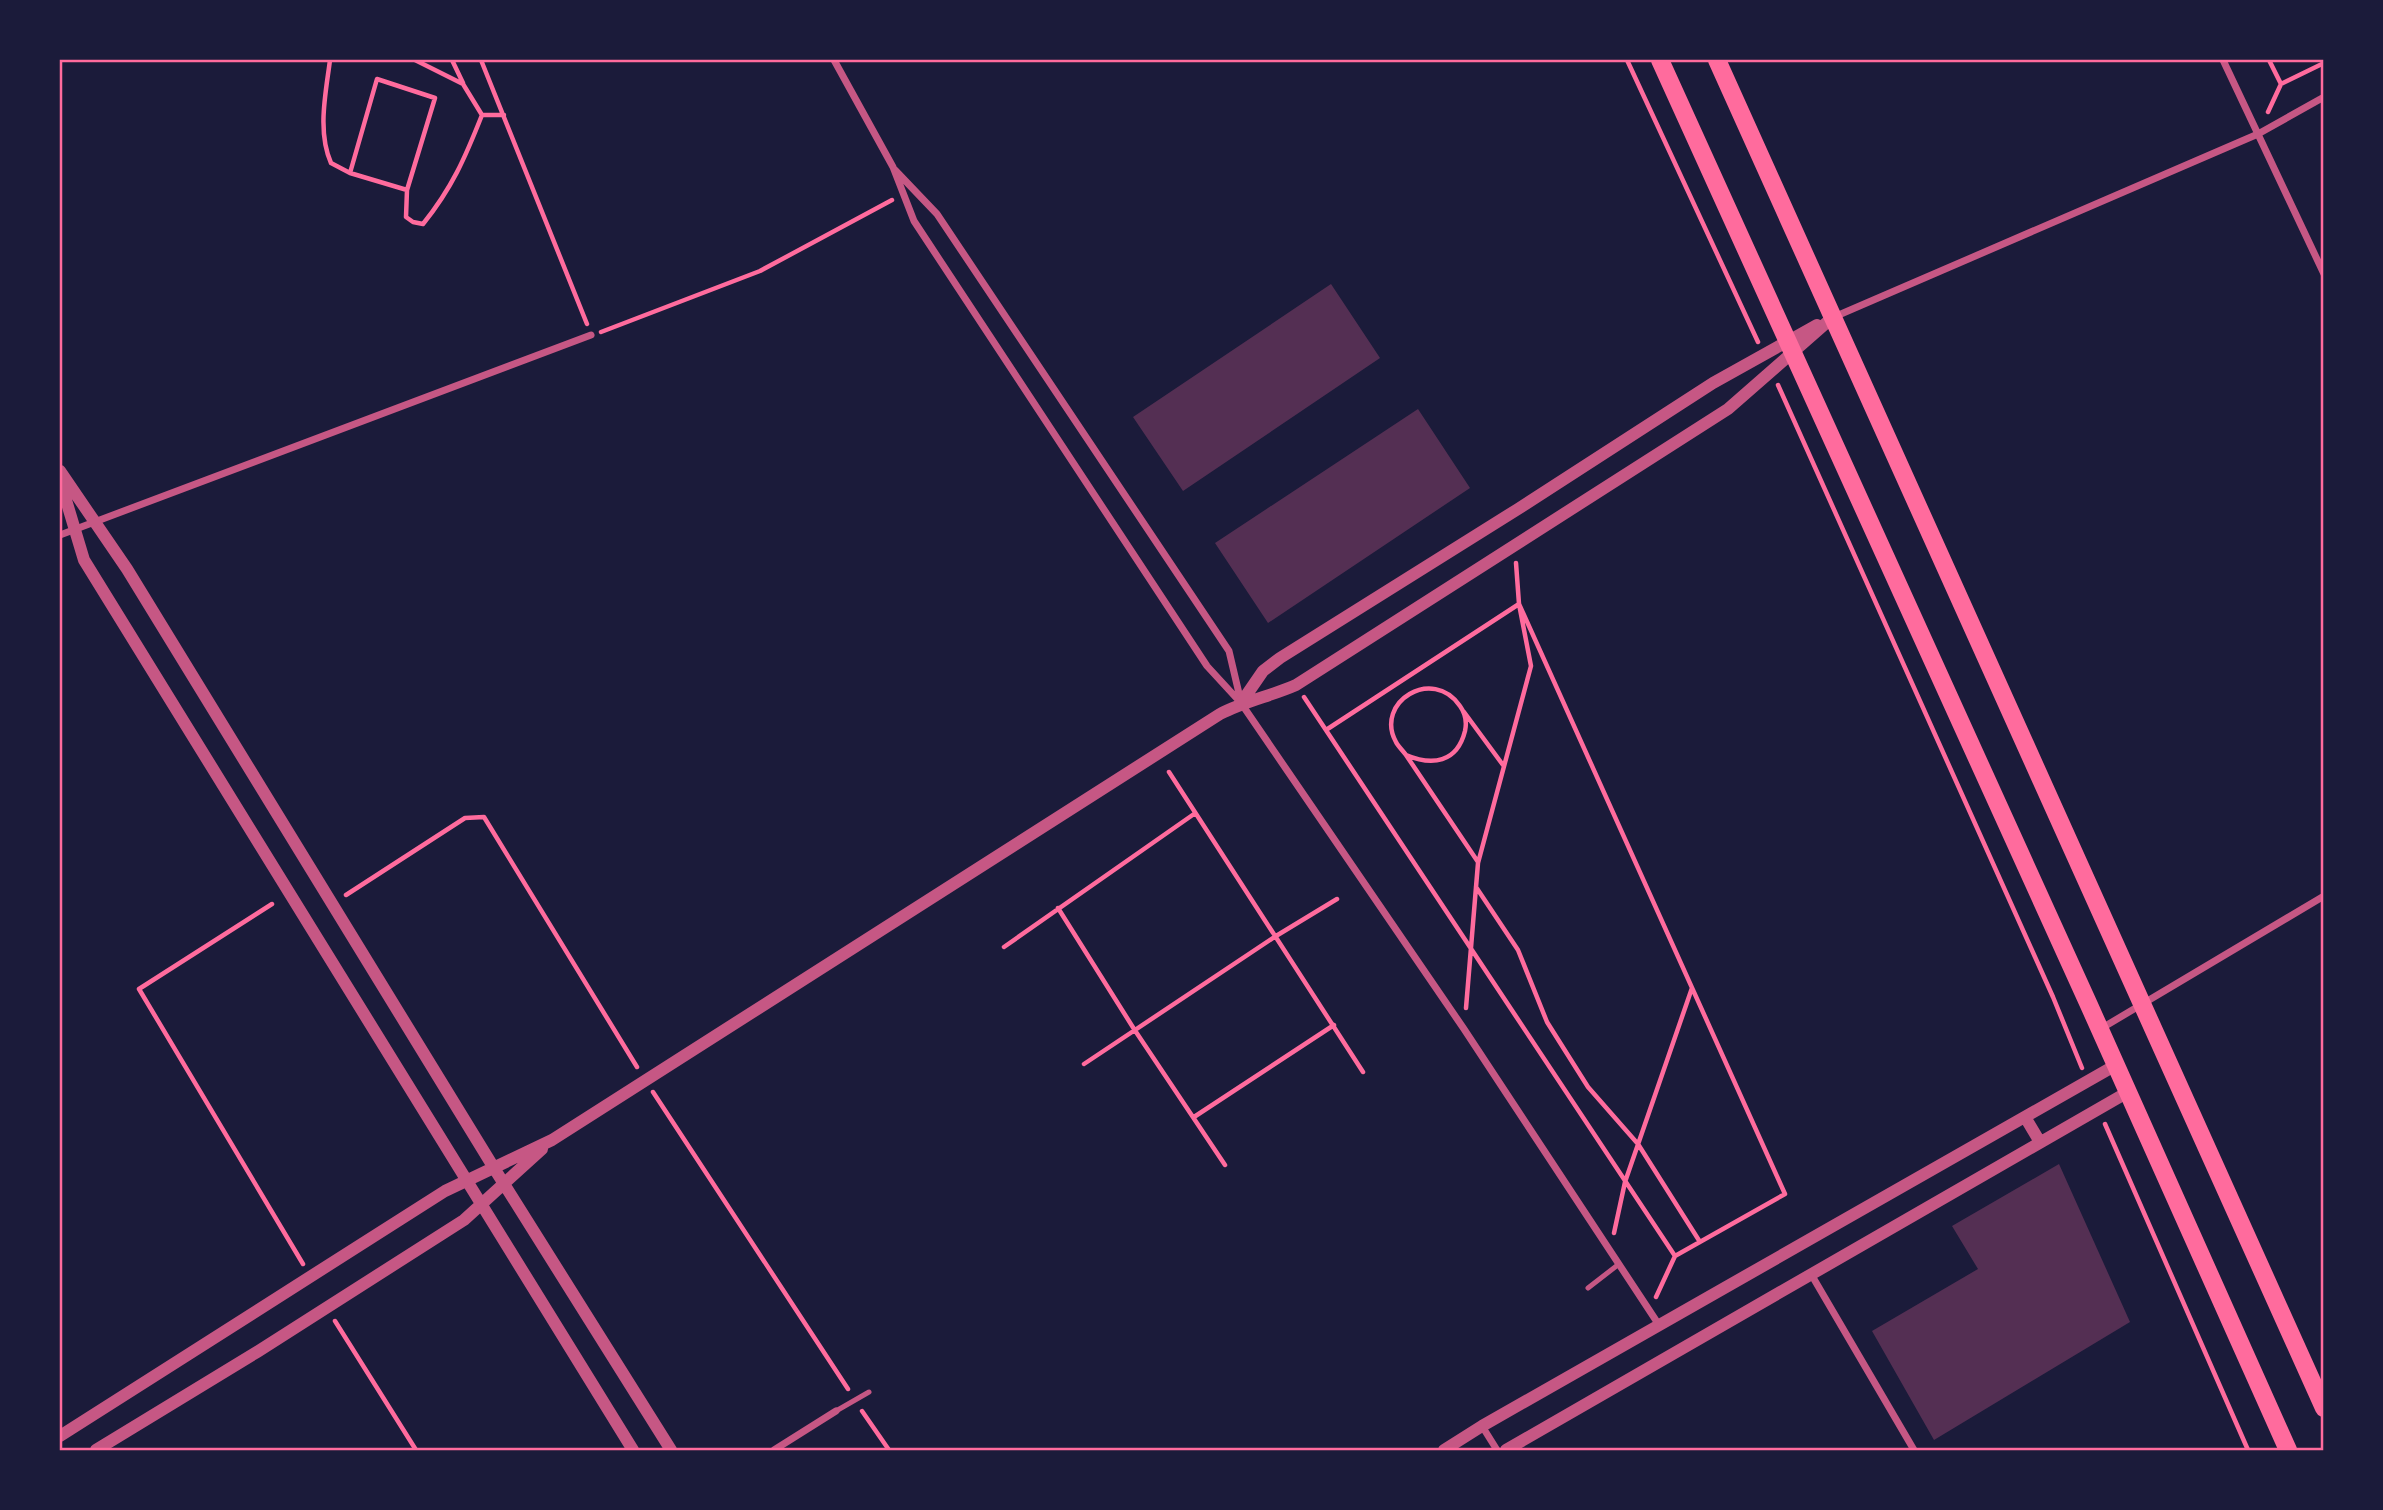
<svg xmlns="http://www.w3.org/2000/svg" width="2383" height="1510" viewBox="0 0 2383 1510" font-family="'DM Sans',sans-serif">
<style>
.building{fill:#542f53}
.lines{fill:none;stroke-linecap:round;stroke-linejoin:round}
.path{stroke:#ff6b9d;stroke-width:4.5}
.service{stroke:#c65784;stroke-width:5}
.minor{stroke:#c65784;stroke-width:7}
.tertiary{stroke:#c65784;stroke-width:12}
.primary{stroke:#ff6b9d;stroke-width:18}
.neatline{fill:none;stroke:#ff6b9d;stroke-width:2.5}
</style>
<rect width="100%" height="100%" fill="#1b1b3a"/>
<!-- building -->
<path class="building" d="M1331 284 1380 358 1183 491 1133 417Z
M1418 409 1470 488 1268 623 1215 543Z
M2059 1164 2130 1322 1934 1440 1872 1331 1978 1269 1952 1226Z"/>
<g class="lines">
<!-- path -->
<path class="path" d="M330 60C326 92 317 131 331 163L350 173
M452 60 463 83
M481 60 587 324
M1627 60 1758 342
M2269 60 2281 84 2324 63
M2268 112 2281 84
M482 115H504
M407 190 350 173 377 79 435 98 407 190 406 217 413 222 423 224C452 188 465 158 482 115L463 84 415 60
M601 332 760 271 892 200
M1778 385 2053 997 2082 1068
M1304 697 1675 1256
M1464 712 1503 765
M1326 730 1519 604 1785 1194 1675 1256 1656 1297
M1406 755C1432 766 1457 763 1465 731 1467 722 1465 713 1460 706 1433 666 1374 702 1396 742 1398 746 1403 751 1406 755L1478 862
M1169 772 1363 1072
M1476 887 1518 950 1547 1022 1588 1087 1638 1144 1700 1242
M346 895 465 818 484 817 637 1067
M272 904 139 989 303 1264
M1058 908 1134 1029 1225 1165
M1004 947 1194 814
M1466 1008 1478 863 1531 666 1519 604 1516 563
M1084 1064 1276 936 1337 899
M653 1092 848 1389
M1194 1117 1334 1025
M2105 1124 2248 1450
M1614 1233 1625 1182 1692 988
M335 1321 416 1450
M862 1411 889 1450"/>
<!-- service -->
<path class="service" d="M1588 1288 1619 1264
M836 1411 869 1392"/>
<!-- minor -->
<path class="minor" d="M834 60 893 167 914 221 1207 666 1241 703 1464 1029 1659 1325
M2223 60 2324 274
M895 170 937 214 1229 651 1241 702
M1834 317 2258 134 2324 97
M60 535 591 335
M2102 1028 2324 896
M1811 1274 1914 1450
M1482 1426 1497 1450
M774 1450 836 1411"/>
<!-- tertiary -->
<path class="tertiary" d="M60 471 127 569 494 1168 671 1450
M60 480 84 560 633 1450
M1241 703 1263 671 1280 658 1518 509 1713 383 1817 325
M2025 1117 2040 1142
M60 1436 445 1191 552 1140 1220 714C1245 701 1271 696 1296 685L1728 409 1833 317
M96 1450 257 1352 464 1220 542 1149
M1444 1450 1482 1426 2116 1065
M1506 1450 2128 1092"/>
<!-- primary -->
<path class="primary" d="M1660 60 2089 1005 2288 1450
M1717 60 2324 1408"/>
</g>
<!-- border -->
<rect width="2383" height="1510" fill="none" stroke="#1b1b3a" stroke-width="122"/>
<rect x="61" y="61" width="2261" height="1388" class="neatline"/>
</svg>
